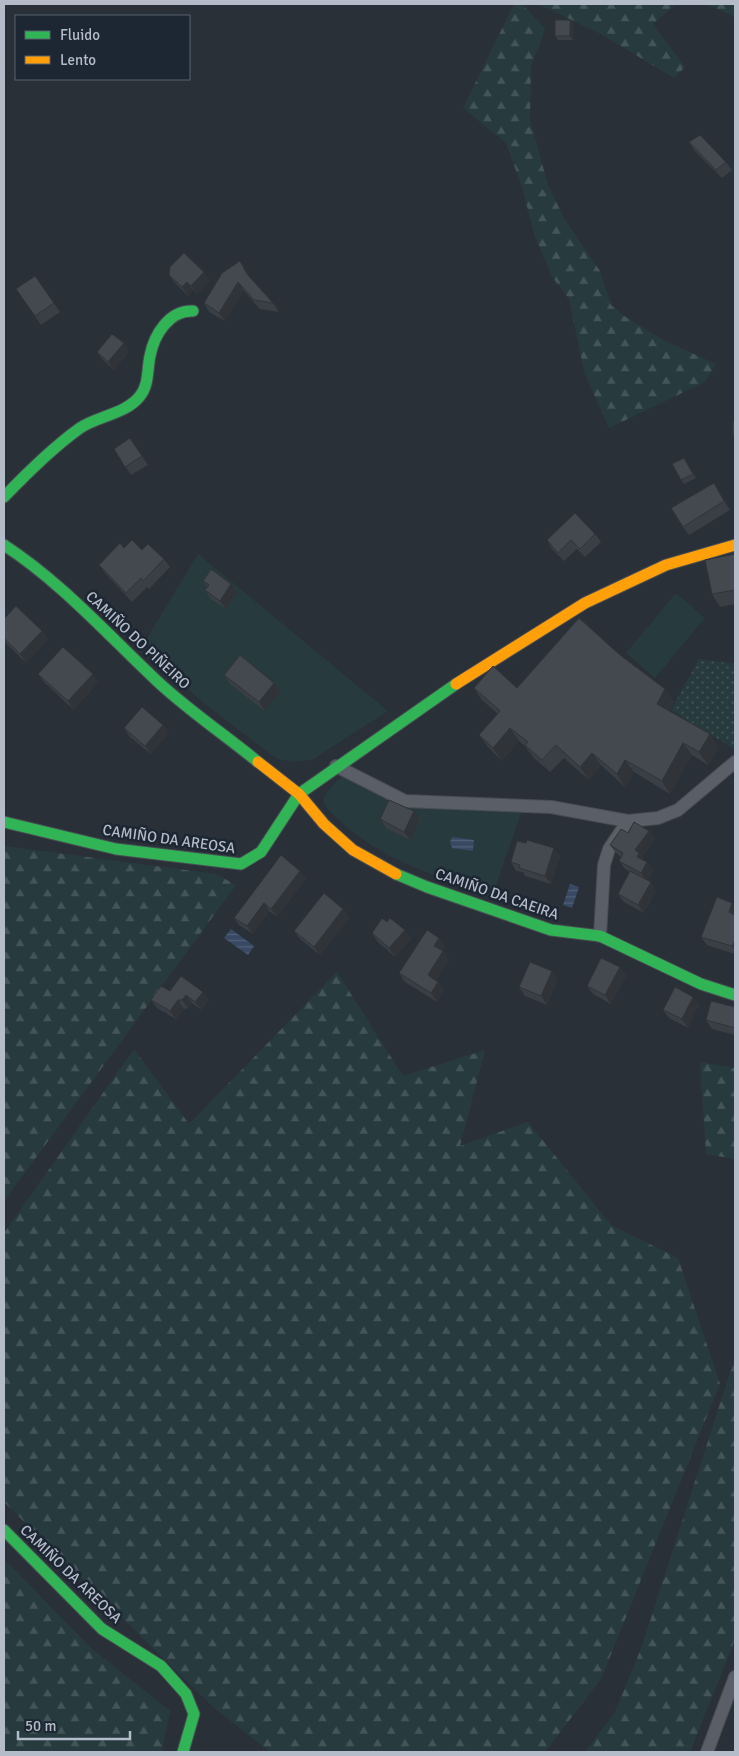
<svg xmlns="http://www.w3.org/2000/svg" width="739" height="1756" viewBox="0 0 739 1756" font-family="Signika,sans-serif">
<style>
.grass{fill:url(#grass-dots)}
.forest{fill:url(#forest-firs)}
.garden{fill:#273a3e}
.water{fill:url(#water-rules)}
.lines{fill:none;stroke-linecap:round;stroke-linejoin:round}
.street-casing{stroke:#484c53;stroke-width:14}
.fast-casing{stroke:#484c53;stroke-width:13}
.slow-casing{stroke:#484c53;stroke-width:13}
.street{stroke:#5a5e66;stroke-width:12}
.fast{stroke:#30b455;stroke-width:11}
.slow{stroke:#ff9f0a;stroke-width:11}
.wall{fill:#3a3f45}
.shaded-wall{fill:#303338}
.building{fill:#444950;stroke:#303338}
.labels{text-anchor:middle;stroke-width:5;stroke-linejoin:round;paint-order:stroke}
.street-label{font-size:15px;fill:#b4bcc9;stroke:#1d2633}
</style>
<defs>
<pattern id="grass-dots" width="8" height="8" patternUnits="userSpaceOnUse" patternTransform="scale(1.25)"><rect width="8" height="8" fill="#273a3e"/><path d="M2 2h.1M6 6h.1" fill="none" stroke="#445559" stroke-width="1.8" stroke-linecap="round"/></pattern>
<pattern id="forest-firs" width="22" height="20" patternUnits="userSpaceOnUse" patternTransform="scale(1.25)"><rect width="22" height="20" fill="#273a3e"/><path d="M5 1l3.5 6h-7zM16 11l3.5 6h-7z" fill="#445559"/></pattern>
<pattern id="water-rules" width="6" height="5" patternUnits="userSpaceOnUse" patternTransform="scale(1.25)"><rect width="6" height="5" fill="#384963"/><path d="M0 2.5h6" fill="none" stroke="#526178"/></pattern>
</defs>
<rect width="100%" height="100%" fill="#2a3038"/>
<!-- grass -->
<path class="grass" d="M699 659 735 664 734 749 671 710Z"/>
<!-- forest -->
<path class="forest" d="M514 4H522L545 29 531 67 530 120 548 185 565 220 600 271 611 305 624 316 665 341 716 364 705 382 609 428 585 375 569 299 553 278 535 237 522 187 506 143 463 108Z
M538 4H676L653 24 685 67 674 78 599 33Z
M706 4H735V17Z
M4 846 216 874 236 885 4 1201Z
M337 972 403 1076 485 1050 460 1146 528 1122 611 1225 678 1258 720 1384 601 1679 545 1752H270L214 1708 4 1502V1233L134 1049 189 1124Z
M700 1062 735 1068V1159L706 1154Z
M735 1357V1639L690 1752H585L615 1712 642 1646Z
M4 1559 91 1648 170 1711 162 1752H4Z"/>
<!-- garden -->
<path class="garden" d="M198 554 388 711 312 760 294 762 279 759 269 753 206 705 141 648Z
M676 593 705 618 655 678 626 653Z
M344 776 405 806 521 813 492 897C438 876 380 860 338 819 327 808 317 802 330 789 334 784 338 779 344 776Z"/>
<!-- water -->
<path class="water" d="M452 837 474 840 473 851 452 848 450 842Z
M570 884 579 887 572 908 563 905Z
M231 929 254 946 248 955 224 938Z"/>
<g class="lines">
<defs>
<path id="street" d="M336 766 405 801 551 807 628 821 658 818 678 810 735 762
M600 936 604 865 609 849 628 821
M707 1752 735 1677"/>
<path id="fast" d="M4 497C28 472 52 448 80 428 98 416 126 414 140 396 149 385 147 370 150 356 154 335 169 310 193 311
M4 545C61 582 108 635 157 681 188 710 225 735 258 762
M4 822 116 849 241 864 261 852 299 794 456 684
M396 874 427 887 551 930 600 936 701 984 735 995
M4 1530 102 1629 161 1666 186 1694 194 1714 183 1752"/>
<path id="slow" d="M456 684 585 603 666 565 735 545
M258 762 299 794 324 824 353 850 396 874"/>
</defs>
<!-- street casing -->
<use href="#street" class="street-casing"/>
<!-- fast casing -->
<use href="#fast" class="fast-casing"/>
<!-- slow casing -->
<use href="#slow" class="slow-casing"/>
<!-- street -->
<use href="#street" class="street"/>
<!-- fast -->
<use href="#fast" class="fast"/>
<!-- slow -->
<use href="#slow" class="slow"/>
</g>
<!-- wall -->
<path class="wall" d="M570 20 573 24V40H558L555 36Z
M689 142 726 162 732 170 722 178 694 150Z
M240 261 246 270 250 278 273 303 279 312 260 309 244 291 225 321 209 312 204 303Z
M169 275 210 280 197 294 193 290 188 296 175 283Z
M35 276 60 312 41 325 16 289Z
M97 352H129L114 370 103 360Z
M130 438 148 465 131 475 114 449Z
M684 458 696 478 684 484 681 480Z
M720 492 730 510 689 535 683 527Z
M595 534 601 542 585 557 577 549 564 561 552 549 547 540Z
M124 548 142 550 164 559 170 567 149 589 147 587 132 602 105 573 99 565Z
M735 554V604L720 607 712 594Z
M203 581 237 593 226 609 211 599 205 590 207 587Z
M4 619 42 631 48 640 26 663 4 641Z
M620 655 665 689 674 702 669 711 710 734 719 747 708 765 692 755 670 794 634 772 625 787 601 765 589 780 564 758 550 772 534 758 525 746 519 741 502 761 488 747 479 735 498 714 482 700 474 688H517Z
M38 674H93L98 682 74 710 44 682Z
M224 675 274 683 280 691 265 711 230 684Z
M163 725 169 733 151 754 130 737 124 728Z
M414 811 420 820 410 840 386 828 380 819Z
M649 831 655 839 642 857 645 861 647 862 653 871 647 881 656 891 644 913 624 902 618 894 630 872 625 869 619 861 621 857 616 853 610 845 628 833Z
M560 856 551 884 525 876 523 872 516 871 511 862Z
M300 871 306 879 277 917 269 911 253 934 239 925 234 918Z
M732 903 735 908V954L707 945 701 937Z
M343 909 349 918 320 955 300 939 294 931Z
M405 930 411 939 395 957 378 942 372 933Z
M445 946 442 951 449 960 436 980 438 982 444 990 437 1002 405 982 399 973Z
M620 967 626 976 611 1004 593 994 587 986Z
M552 971 558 979 547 1005 525 996 519 987Z
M170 991 209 1000 201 1010 192 1003 188 1008 184 1009 176 1019 157 1008 151 1000Z
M693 997 699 1005 688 1028 669 1018 663 1010Z
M735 1007V1035L712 1029 706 1020Z"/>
<!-- shaded-wall -->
<path class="shaded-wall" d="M570 20 573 24V40L570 36Z
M240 261 246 270 253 282 247 274Z
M204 272 210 280 197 294 191 286Z
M187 282 193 290 188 296 182 287Z
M238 282 244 291 225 321 219 313Z
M124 343 129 352 114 370 108 362Z
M714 483 720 492 730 510 724 501Z
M231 584 237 593 226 609 220 601Z
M42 631 48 640 26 663 20 654Z
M93 674 98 682 74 710 68 701Z
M274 683 280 691 265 711 259 702Z
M665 689 674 702 666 716 657 704Z
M163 725 169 733 151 754 145 746Z
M510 728 519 741 502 761 493 748Z
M710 734 719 747 708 765 699 752Z
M683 743 692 755 670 794 662 781Z
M592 753 601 765 589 780 580 767Z
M625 760 634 772 625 787 617 774Z
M414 811 420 820 410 840 404 832Z
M649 831 655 839 642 857 645 861 637 857 635 850Z
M554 848 560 856 551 884 545 876Z
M647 862 653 871 647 881 641 873Z
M300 871 306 879 277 917 271 909Z
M651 882 656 891 644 913 638 905Z
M264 903 269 911 253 934 247 926Z
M732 903 735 908V919L729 912Z
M343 909 349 918 320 955 314 947Z
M405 930 411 939 395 957 389 948Z
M439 938 445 946 440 954 434 946Z
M735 941V951L732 946Z
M443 951 449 960 434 984 428 975Z
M620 967 626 976 611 1004 605 995Z
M552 971 558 979 547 1005 541 996Z
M438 982 444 990 437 1002 431 993Z
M203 992 209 1000 201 1010 195 1002Z
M186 995 192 1003 188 1008 182 1000Z
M693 997 699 1005 688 1028 682 1019Z
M178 1000 184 1009 176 1019 170 1011Z"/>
<!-- building -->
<path class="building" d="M555 20H570V36H555Z
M700 135 726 162 716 170 689 142Z
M184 253 204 272 191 286 187 282 182 287 169 275 170 267Z
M240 261 247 274 273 303 254 300 238 282 219 313 204 303 222 273Z
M35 276 54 303 35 316 16 289Z
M112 334 124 343 108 362 97 352Z
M733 422H735V435H733Z
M130 438 142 456 125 467 114 449Z
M684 458 693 474 681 480 672 464Z
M714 483 724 501 683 527 671 508Z
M575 513 595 534 580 549 571 540 558 553 547 540Z
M132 540 142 550 148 544 164 559 143 581 141 578 126 593 99 565 120 543 124 548Z
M735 554V590L712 594 705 560Z
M211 569 231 584 220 601 205 590 209 585 203 581Z
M16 606 42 631 20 654 4 638V619Z
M579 618 620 655 665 689 657 704 710 734 699 752 683 743 662 781 625 760 617 774 592 753 580 767 556 745 542 760 525 745 528 742 510 728 493 748 479 735 500 711 474 688 493 666 517 688Z
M63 647 93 674 68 701 38 674Z
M240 655 274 683 259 702 224 675Z
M142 707 163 725 145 746 124 728Z
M389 800 414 811 404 832 380 819Z
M634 822 649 831 635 850 639 853 637 857 647 862 641 873 619 861 623 853 610 845 621 829 628 833Z
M527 840 554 848 545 876 519 868 520 865 511 862 517 841 526 843Z
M281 855 300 871 271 909 264 903 247 926 234 918Z
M630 871 651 882 638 905 618 894Z
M324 893 343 909 314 947 294 931Z
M717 897 732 903 729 912 735 915V941L732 946 701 937Z
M382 918 387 922 390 918 405 930 389 948 372 933Z
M427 930 439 938 434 946 443 951 428 975 438 982 431 993 399 973Z
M601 958 620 967 605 995 587 986Z
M530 962 552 971 541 996 519 987Z
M181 976 203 992 195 1002 186 995 182 1000H178L170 1011 151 1000 161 986 170 991Z
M675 987 693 997 682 1019 663 1010Z
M711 1001 735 1007V1028L706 1020Z"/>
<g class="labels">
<!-- street labels -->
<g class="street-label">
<text transform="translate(138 640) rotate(43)" y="5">CAMIÑO DO PIÑEIRO</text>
<text transform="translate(169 839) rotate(8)" y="5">CAMIÑO DA AREOSA</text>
<text transform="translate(497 894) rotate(19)" y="5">CAMIÑO DA CAEIRA</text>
<text transform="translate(71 1574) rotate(44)" y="5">CAMIÑO DA AREOSA</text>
</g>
</g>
<!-- border -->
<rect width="739" height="1756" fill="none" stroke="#b4bcc9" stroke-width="10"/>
<!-- legend -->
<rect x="15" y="15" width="175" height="65" fill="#1d2633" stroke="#59626f"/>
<rect x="25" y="31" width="25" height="8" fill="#30b455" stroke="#59626f"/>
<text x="60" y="40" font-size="15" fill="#b4bcc9">Fluido</text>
<rect x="25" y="56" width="25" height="8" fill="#ff9f0a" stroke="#59626f"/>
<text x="60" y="65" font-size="15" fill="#b4bcc9">Lento</text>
<!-- scale -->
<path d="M18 1731v8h112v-8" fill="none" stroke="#b4bcc9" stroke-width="2.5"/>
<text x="25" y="1731" font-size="15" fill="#b4bcc9" stroke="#1d2633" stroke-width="4" paint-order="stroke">50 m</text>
</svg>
